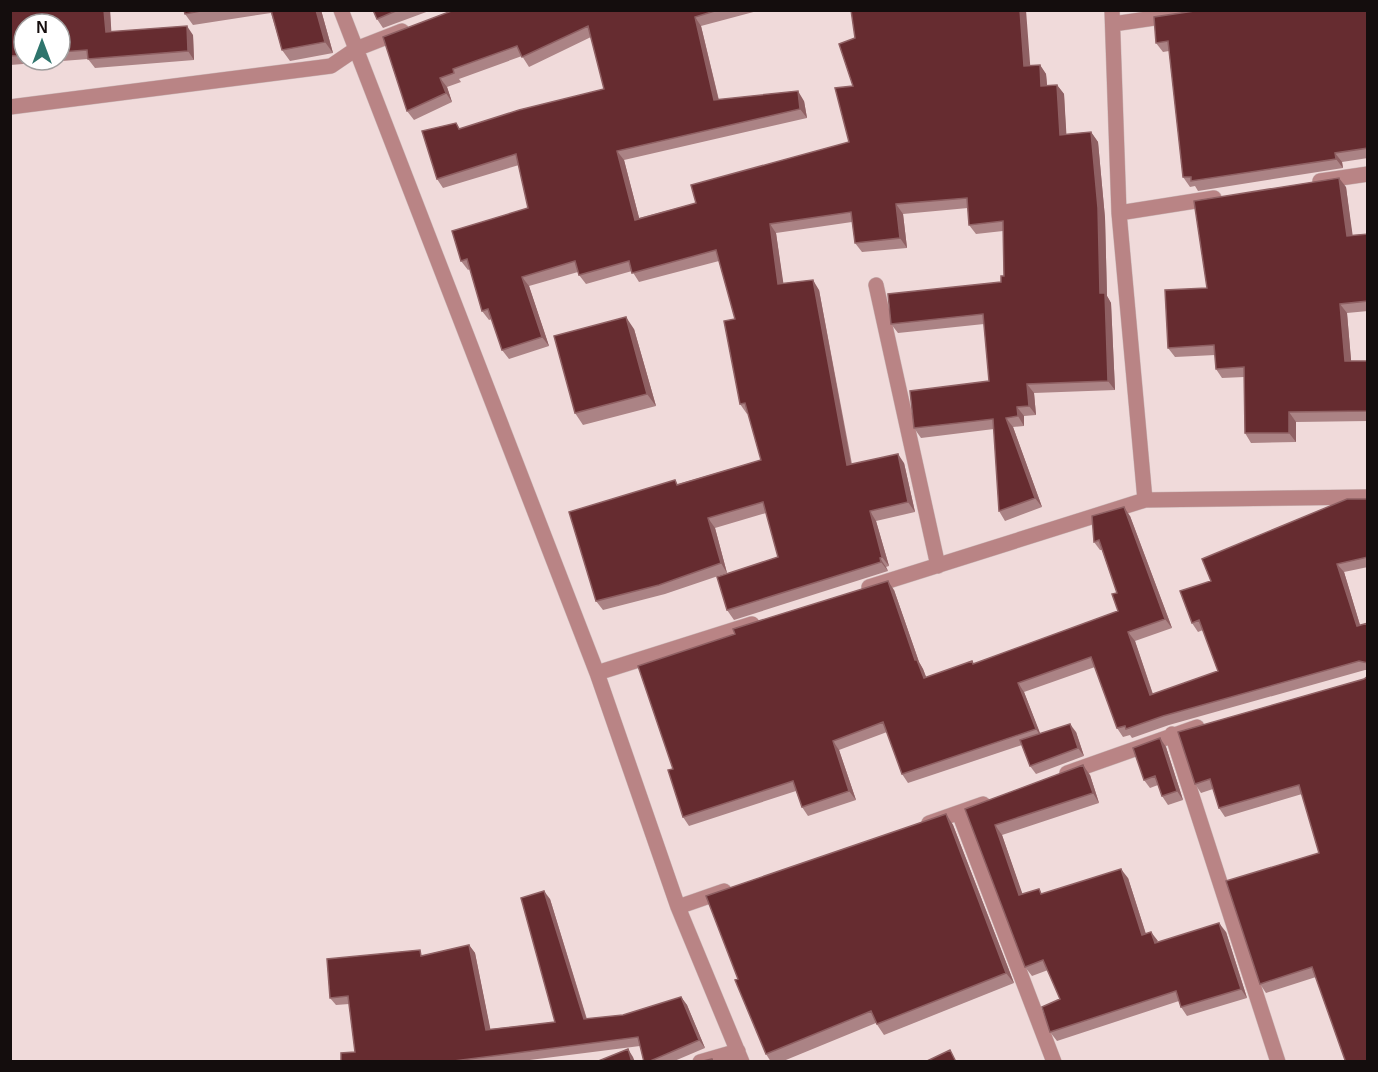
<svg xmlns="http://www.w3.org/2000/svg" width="1378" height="1072" viewBox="0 0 1378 1072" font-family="Helvetica,sans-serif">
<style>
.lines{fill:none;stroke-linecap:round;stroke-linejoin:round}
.minor-casing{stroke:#cdb9b9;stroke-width:16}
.minor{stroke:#b98485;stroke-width:15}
.wall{fill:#ab8385;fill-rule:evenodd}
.shaded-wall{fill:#8f6063}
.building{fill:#662c30;stroke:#8f6063;stroke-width:1.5}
</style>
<rect width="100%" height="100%" fill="#f0dada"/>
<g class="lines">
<defs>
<path id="minor" d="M341 10 597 673 678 907 742 1062
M1112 10 1119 213 1145 500
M1113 24 1209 10
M10 107 331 66 356 49 402 31
M1320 181 1368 174
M1119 213 1214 198
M876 285 938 566
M869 587 1145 500 1368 497
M597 673 752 624
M1172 734 1278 1062
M1067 773 1197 727
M959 813 1054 1062
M929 823 983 804
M678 907 724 891
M700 1062 738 1051"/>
</defs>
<!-- minor casing -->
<use href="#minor" class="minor-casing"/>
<!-- minor -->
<use href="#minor" class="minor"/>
</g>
<!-- wall -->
<path class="wall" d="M10 10H110L111 31 193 35 194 60 95 68 88 59 10 65ZM24 24H60V60H24Z
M184 10H321L333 53 290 61 282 50 271 13 193 25 185 14Z
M373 10 429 11 383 28 377 19Z
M454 10H761L701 26 719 100 804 101 807 118 624 160 639 218 696 203 849 142 1030 66 1040 65 1046 74 1047 85H1057L1064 94 1066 134 1091 132 1098 142 1105 218 1107 296 1111 303 1115 390 1034 393 1036 415 1024 416V426L1013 427 1042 507 1005 521 999 511 994 429 921 438 914 428 989 381 984 324 898 333 891 324 1001 282 1004 276 1003 231 976 234 969 225 968 208 903 214 907 248 862 252 855 243 852 222 776 233 783 284 819 290 852 464 904 463 915 512 876 521 889 566 886 567 888 571 734 620 727 610 778 557 766 513 715 528 727 573 665 594 603 610 596 601 678 484 761 460 748 413 747 414 740 404 735 319 719 261 639 282 632 271 586 284 579 275 578 272 529 286 549 346 509 359 502 350 492 319 489 320 482 311 470 269 468 270 461 261 528 208 519 165 443 188 437 179 456 123 460 129 604 89 591 37 529 67 522 56 459 79 461 82 447 87 452 102 414 120 407 111Z
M1368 10V158L1342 162 1343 168 1198 191 1195 186 1190 187 1183 177 1169 51 1163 52 1156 43Z
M1346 187 1352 235 1368 234V311L1347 313 1351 361H1368V421L1296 422V442L1251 443 1245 433 1244 377 1222 378 1216 369 1215 355 1175 357 1168 348 1207 288Z
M634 329 656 406 583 425 575 413Z
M1368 499V567L1344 572 1360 625 1368 623V670H1365L1169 725 1132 738 1130 735 1123 737 1117 728 1095 667 1024 692 1040 734 1076 732 1084 756 1036 774 1030 766 1022 745 908 783 902 774 887 732 839 750 856 800 808 816 802 807 796 791 689 826 683 817 673 769 894 590 919 662 923 669 926 677 974 664 1118 611 1117 593 1102 550H1100L1094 542 1130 516 1172 628 1135 641 1153 694 1218 671 1203 630 1198 632 1192 623 1211 581Z
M1364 679 1345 1060 1316 977 1266 993 1260 984 1319 853 1302 794 1225 817 1219 808 1213 789 1201 793 1195 784Z
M1160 738 1166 747 1183 800 1168 805 1162 796 1158 785 1150 788 1144 780Z
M1090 775 1099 803 1002 835 1022 894 1043 893 1128 878 1146 934 1158 942 1226 932 1247 998 1187 1016 1181 1007 1179 1001 1057 1041 1050 1032 1060 999 1048 970 1032 976 1025 967 965 809Z
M946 814 953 825 1014 983 884 1035 876 1023 781 1062H771L766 1054 738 979Z
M550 899 587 1019 623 1015 681 997 687 1005 705 1048 672 1062H644L640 1046 514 1062H341L355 1052 349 1004 336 1005 330 998 424 955 469 945 475 953 490 1029 555 1022Z"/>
<!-- shaded-wall -->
<path class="shaded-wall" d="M104 10H110L112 41 106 32Z
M316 10H321L333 53 325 42Z
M1020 10H1026L1031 76 1024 66Z
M695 17 701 26 721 110 714 100Z
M187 26 193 35 194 60 188 51Z
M1040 65 1046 74 1048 95 1041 86Z
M440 78 447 87 452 102 446 93Z
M1057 85 1064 94 1067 144 1060 135Z
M798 91 804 101 807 118 800 109Z
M1091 132 1098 142 1105 218 1107 296 1111 303 1115 390 1108 381 1100 293Z
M617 151 624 160 642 229 635 220Z
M1335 153 1342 162 1343 168 1336 159Z
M1339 178 1346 187 1354 245 1347 236Z
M896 204 903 214 907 248 900 238Z
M770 224 776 233 785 294 778 284Z
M522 277 529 286 549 346 542 337Z
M813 280 819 290 853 474 847 465Z
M1340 304 1347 313 1352 371 1345 361Z
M626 317 634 329 656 406 647 394Z
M1027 384 1034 393 1036 415 1029 406Z
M1017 407 1024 416V426L1018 416Z
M1289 412 1296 422V442L1289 433Z
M1006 418 1013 427 1042 507 1035 498Z
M898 454 904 463 915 512 908 502Z
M1124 507 1130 516 1172 628 1165 619Z
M870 511 876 521 889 566 882 557Z
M708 518 715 528 727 573 721 563Z
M880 558 886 567 888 571 881 562Z
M1337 564 1344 572 1363 635 1357 626Z
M888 581 894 590 919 662 923 669 930 687 924 678 915 660Z
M1128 632 1135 641 1156 704 1150 695Z
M1018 683 1024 692 1042 738 1036 729Z
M1070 724 1076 732 1084 756 1078 748Z
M1160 738 1166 747 1183 800 1177 791Z
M833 741 839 750 856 800 849 791Z
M1083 765 1090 775 1099 803 1093 793Z
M946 814 953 825 1014 983 1006 973Z
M995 825 1002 835 1026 904 1019 895Z
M1121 869 1128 878 1149 944 1142 935Z
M544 891 550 899 589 1027 584 1019Z
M1219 923 1226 932 1247 998 1241 989Z
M1151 932 1158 941 1155 943Z
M469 945 475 953 492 1037 486 1030Z
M681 997 687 1005 705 1048 699 1040Z
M628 1049 633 1057 635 1062H632Z"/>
<!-- building -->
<path class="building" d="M10 10H104L106 32 187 26 188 51 88 59 87 50 60 52V24H24V55L10 56Z
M184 10H206L185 14Z
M271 10H316L325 42 282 50Z
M373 10H398L377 19Z
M454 10H718L695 17 714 100 798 91 800 109 617 151 635 220 696 203 691 185 849 142 835 88 853 86 839 44 855 38 851 10H1020L1024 66 1040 65 1041 86 1057 85 1060 135 1091 132 1098 208 1100 293H1105L1108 381 1027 384 1029 406 1017 407 1018 416 1006 418 1035 498 999 511 993 419 914 428 910 391 989 381 983 314 891 324 888 294 1001 282V276H1004L1003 221 969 225 967 198 896 204 900 238 855 243 851 212 770 224 778 284 813 280 847 465 898 454 908 502 870 511 882 557 880 558 881 562 727 610 717 577 778 557 763 502 708 518 721 563 659 585 596 601 569 512 675 480 677 485 761 460 745 403 740 404 724 321 735 319 716 250 632 273 629 261 579 275 575 261 522 277 542 337 502 350 488 309 482 311 467 259 461 261 452 231 528 208 516 154 437 179 422 131 456 123 459 129 519 110 604 89 588 26 522 57 517 46 453 69 454 73 440 78 446 93 407 111 383 37Z
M1201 10H1368V148L1335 153 1336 159 1191 181V177H1183L1168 41 1156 43 1154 17Z
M1339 178 1347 236 1368 234V301L1340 304 1345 361H1368V411L1289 412V433H1245L1244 367 1216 369 1214 345 1168 348 1165 290 1207 288 1194 201Z
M626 317 647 394 575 413 554 336Z
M1347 499H1368V557L1337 564 1357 626 1368 623V663L1359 661 1163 716 1126 729 1125 726 1117 728 1091 657 1018 683 1036 729 902 774 883 722 833 741 849 791 802 807 793 781 683 817 668 770 673 769 638 666 735 634 733 629 888 581 915 660H917L924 678 972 661 973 664 1118 611 1112 594 1117 593 1099 540 1094 542 1092 516 1124 507 1165 619 1128 632 1150 695 1218 671 1199 620 1192 623 1180 591 1211 581 1202 559Z
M1368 676V1062H1341L1345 1060 1312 967 1260 984 1226 881 1319 853 1299 785 1219 808 1210 779 1195 784 1178 732 1364 679Z
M1070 724 1078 748 1030 766 1020 740Z
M1160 738 1177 791 1162 796 1155 776 1144 780 1133 748Z
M1083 765 1093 793 995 825 1019 895 1039 889 1041 894 1121 869 1142 935 1151 932 1155 943 1219 923 1241 989 1181 1007 1176 991 1050 1032 1042 1007 1060 999 1043 960 1025 967 965 809Z
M946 814 1006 973 877 1024 871 1011 766 1054 735 980 738 979 706 896Z
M544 891 584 1019 623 1015 681 997 699 1040 648 1062H644L638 1037 446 1062H341V1053L355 1052 348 996 330 998 327 959 420 950 421 956 469 945 486 1030 555 1022 521 898Z
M628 1049 632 1062H596Z
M950 1050 956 1062H925Z
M712 1059 713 1062H699Z"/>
<!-- border -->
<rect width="1378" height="1072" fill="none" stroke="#140d0d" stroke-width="24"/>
<!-- north arrow -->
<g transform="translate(42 42)"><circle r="28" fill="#ffffff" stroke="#a19e9e" stroke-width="1.5"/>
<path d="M0-4.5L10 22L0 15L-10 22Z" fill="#2e746c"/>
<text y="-9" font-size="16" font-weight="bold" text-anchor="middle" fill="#140d0d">N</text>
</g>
</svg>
